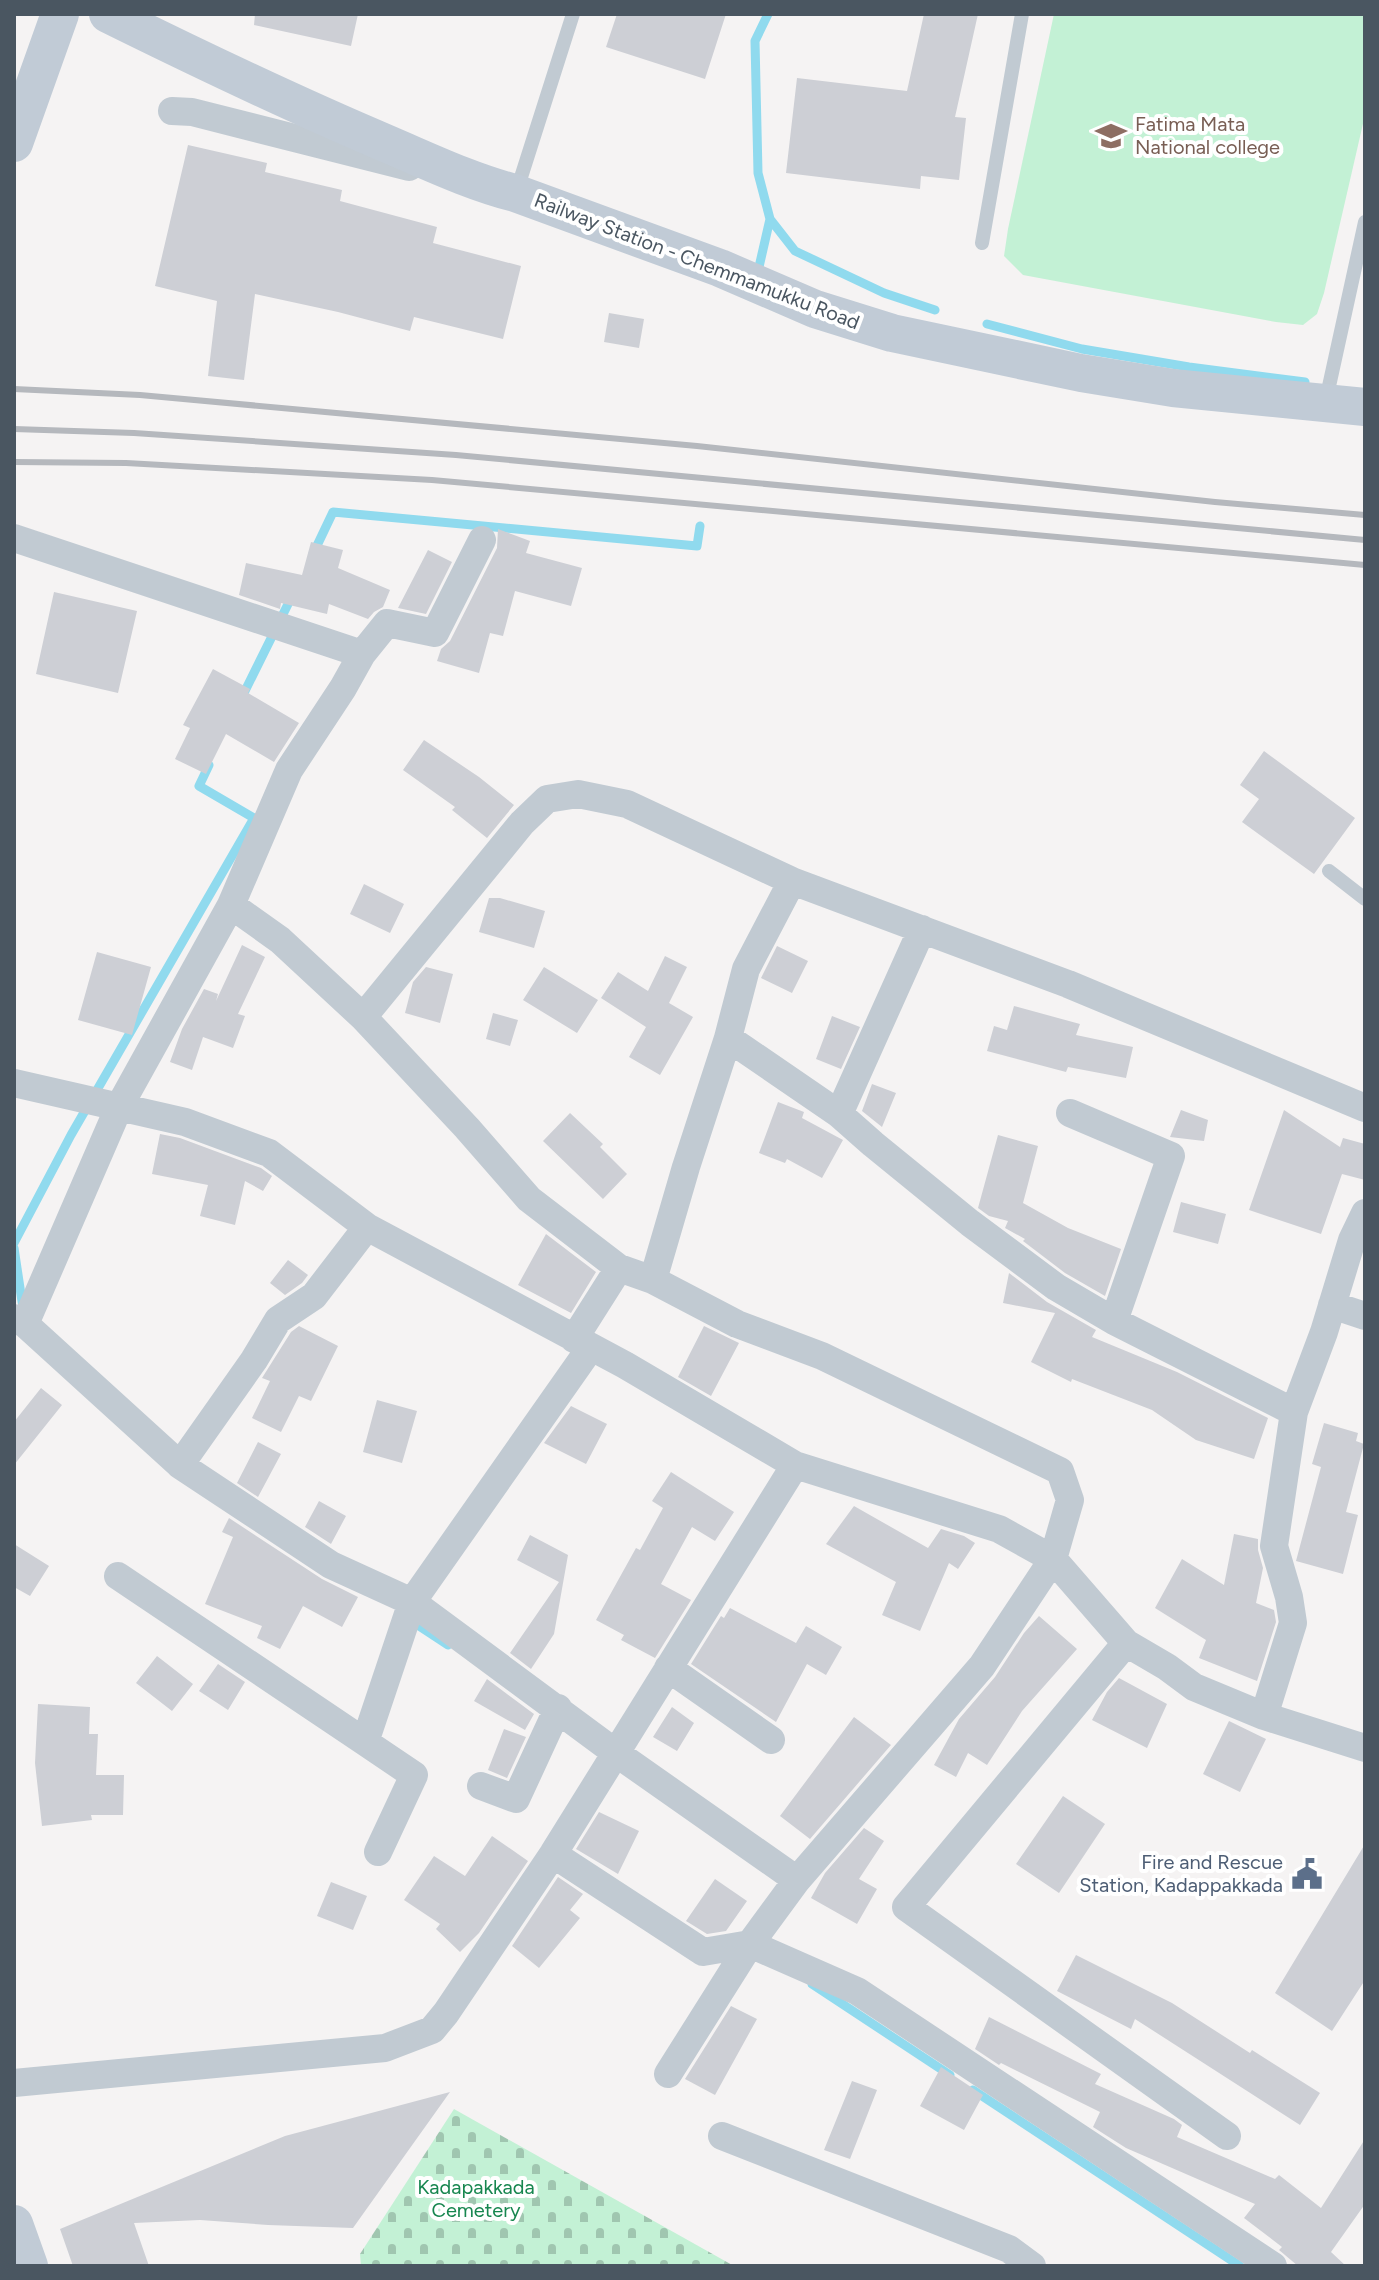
<svg xmlns="http://www.w3.org/2000/svg" width="1379" height="2280" viewBox="0 0 1379 2280" font-family="Figtree,sans-serif">
<style>
.cemetery{fill:url(#cemetery-stones)}
.pitch{fill:#c3f1d5}
.lines{fill:none;stroke-linecap:round;stroke-linejoin:round}
.stream{stroke:#90daee;stroke-width:9}
.building{fill:#cdcfd5}
.lane{stroke:#c1cad2;stroke-width:14}
.street{stroke:#c1cad2;stroke-width:28}
.secondary{stroke:#c1cbd6;stroke-width:38}
.rail{stroke:#b5b8bd;stroke-width:6}
.labels{text-anchor:middle;stroke-width:8;stroke-linejoin:round;paint-order:stroke}
.education-label{font-size:20px;fill:#785e54;stroke:#fff;text-anchor:start}
.street-label{font-size:20px;fill:#4a5661;stroke:#fff}
.service-label{font-size:20px;fill:#4e5e75;stroke:#fff;text-anchor:end}
.park-label{font-size:20px;fill:#17864f;stroke:#fff}
</style>
<defs>
<pattern id="cemetery-stones" width="16" height="16" patternUnits="userSpaceOnUse" patternTransform="scale(2)"><rect width="16" height="16" fill="#c3f1d5"/><path d="M2 7V4a2 2 0 0 1 4 0v3zM10 15v-3a2 2 0 0 1 4 0v3z" fill="#a0c6b0"/></pattern>
</defs>
<rect width="100%" height="100%" fill="#f5f3f3"/>
<!-- cemetery -->
<path class="cemetery" d="M454 2109 734 2266H361L360 2254Z"/>
<!-- pitch -->
<path class="pitch" d="M1054 14H1365V115L1324 293 1317 314 1303 325 1276 322 1023 275 1004 256 1008 229Z"/>
<g class="lines">
<!-- stream -->
<path class="stream" d="M768 14 755 41 758 173 770 219 795 251 884 293 935 310
M759 267 770 219
M987 324 1082 349 1189 367 1305 382
M313 554 333 512 697 546 700 526
M242 697 292 596
M14 1243 71 1135 254 818 199 786 209 765
M14 1248 23 1308
M410 1620 448 1645
M812 1984 950 2075
M973 2090 1240 2266"/>
</g>
<!-- building -->
<path class="building" d="M255 14H358L351 46 254 25Z
M617 14H726L705 79 606 47Z
M924 14H978L955 117 966 118 959 180 921 176 920 189 786 173 797 78 907 91Z
M188 145 267 163 265 172 342 190 340 201 437 227 433 243 521 266 503 339 414 317 410 331 338 312 255 294 244 380 208 376 217 301 155 286Z
M609 313 644 319 639 348 604 342Z
M498 529 530 541 526 553 582 568 571 606 515 591 503 636 490 633 479 673 437 661 441 649 450 641 497 548Z
M311 542 343 550 338 568 390 590 383 607 374 612 368 619 329 604 327 614 281 603 280 609 239 595 246 563 302 575Z
M428 550 452 562 426 614 398 608Z
M54 592 137 611 118 693 36 674Z
M213 669 250 689 248 693 299 723 274 762 226 734 206 774 175 759 190 728 183 725Z
M424 740 479 777 514 805 487 838 452 810 455 807 403 770Z
M1264 751 1355 818 1314 874 1242 822 1259 799 1240 785Z
M364 884 404 904 390 933 350 914Z
M489 898H500L545 911 534 948 479 932Z
M242 945 265 957 238 1014 245 1016 233 1048 203 1037 192 1070 170 1062 182 1029 204 989 218 994 216 1001Z
M777 946 808 961 792 993 761 978Z
M97 952 151 967 132 1035 78 1020Z
M665 956 687 967 669 1003 693 1017 660 1075 629 1057 646 1027 601 998 618 972 648 991Z
M426 967 453 974 440 1023 405 1013 413 982Z
M544 967 598 1000 577 1033 523 1000Z
M1014 1006 1080 1024 1076 1035 1133 1047 1126 1078 1068 1067 1066 1072 987 1051 994 1026 1007 1030Z
M493 1013 518 1020 510 1046 486 1039Z
M832 1016 860 1027 841 1069 816 1059Z
M872 1084 896 1093 882 1127 862 1111Z
M778 1102 804 1112 802 1118 843 1140 822 1178 787 1159 785 1163 759 1153Z
M1181 1110 1208 1120 1204 1141 1170 1137Z
M1284 1110 1340 1147 1343 1138 1365 1144V1180L1342 1174 1321 1234 1249 1210Z
M570 1113 603 1144 600 1147 627 1174 603 1199 543 1141Z
M160 1134 180 1138 261 1168 272 1176 263 1191 245 1181 235 1225 200 1216 208 1185 152 1174Z
M998 1135 1038 1146 1023 1203 1068 1228 1121 1249 1105 1296 1065 1273 1023 1241 1025 1239 1005 1228 1008 1221 989 1216 978 1208Z
M1181 1202 1226 1214 1218 1244 1173 1232Z
M546 1234 596 1272 571 1313 518 1285Z
M288 1260 308 1275 302 1283 285 1295 270 1283Z
M1009 1273 1047 1302 1096 1330 1092 1337 1177 1372 1268 1418 1254 1459 1196 1440 1152 1410 1072 1379 1071 1382 1031 1362 1055 1313 1003 1303Z
M299 1326 338 1346 311 1401 299 1396 281 1432 252 1418 270 1381 262 1378 291 1332Z
M704 1326 739 1343 711 1396 678 1377Z
M41 1388 62 1405 14 1465V1422Z
M377 1400 417 1411 402 1463 363 1452Z
M571 1406 607 1424 586 1464 544 1443Z
M1324 1423 1358 1433 1356 1441 1364 1444 1346 1512 1358 1515 1343 1574 1296 1561 1321 1467 1312 1464Z
M258 1442 281 1454 258 1497 237 1483Z
M671 1472 734 1512 715 1541 692 1527 661 1584 691 1600 655 1658 621 1640 624 1635 596 1620 636 1548 640 1550 663 1508 652 1501Z
M319 1501 346 1516 331 1544 305 1527Z
M854 1506 928 1548 941 1529 964 1536 975 1543 958 1569 949 1563 920 1631 882 1615 896 1582 826 1544Z
M229 1518 322 1579 358 1597 342 1627 303 1606 280 1649 257 1638 262 1626 205 1604 233 1537 222 1532Z
M1234 1534 1258 1539V1550L1263 1568 1256 1603 1274 1610 1276 1622 1257 1681 1199 1658 1206 1640 1155 1608 1182 1559 1224 1585Z
M530 1535 568 1555 554 1634 531 1669 510 1653 559 1582 517 1560Z
M14 1544 49 1566 30 1596 14 1587Z
M730 1608 796 1643 806 1626 842 1647 826 1675 807 1664 776 1722 691 1664 721 1616 724 1618Z
M1039 1616 1077 1649 1022 1711 987 1765 968 1753 956 1777 934 1765 959 1719 995 1677 1024 1633Z
M157 1656 193 1684 172 1711 136 1683Z
M218 1664 245 1682 228 1710 199 1691Z
M1119 1678 1167 1704 1147 1748 1092 1720 1107 1692Z
M487 1679 534 1714 525 1730 474 1701Z
M38 1704 90 1707 89 1734H98L96 1775H124L123 1815H91L92 1820 42 1826 35 1763Z
M672 1707 694 1723 677 1751 653 1737Z
M854 1717 891 1745 810 1839 780 1816Z
M1229 1721 1266 1739 1240 1792 1203 1774Z
M504 1729 526 1737 507 1778 488 1770Z
M1063 1796 1105 1824 1059 1893 1016 1864Z
M599 1812 639 1831 618 1874 576 1849Z
M864 1828 884 1841 859 1879 877 1889 857 1924 811 1898 825 1873Z
M492 1836 528 1861 479 1933 460 1952 436 1929 440 1924 404 1900 434 1856 465 1876Z
M1365 1844V1980L1332 2031 1275 1993Z
M558 1877 583 1894 570 1910 580 1918 539 1968 512 1946Z
M715 1879 747 1901 726 1931 707 1934 686 1921Z
M331 1882 367 1896 353 1930 317 1916Z
M1076 1955 1172 2003 1250 2053 1252 2050 1320 2093 1300 2125 1135 2019 1131 2029 1057 1991Z
M731 2006 757 2019 715 2095 685 2079Z
M989 2017 1101 2074 1095 2084 1174 2119 1182 2125 1177 2137 1275 2179 1279 2175 1321 2208 1365 2139V2204L1331 2252 1346 2266H1298L1279 2250 1282 2247 1244 2218 1255 2204 1126 2148 1093 2127 1100 2112 1001 2063 999 2065 975 2049Z
M941 2067 983 2095 964 2130 920 2106Z
M852 2081 877 2090 850 2159 824 2150Z
M450 2092 353 2228 268 2225 200 2220 134 2223 149 2266H73L60 2229 285 2136Z"/>
<g class="lines">
<!-- lane -->
<path class="lane" d="M516 193 573 14
M982 243 1022 14
M1326 400 1365 222
M1329 871 1365 899"/>
<!-- street -->
<path class="street" d="M172 111 192 112 409 167
M14 538 362 654 343 688 289 770 231 905
M362 654 387 623 435 633 482 540
M792 881 746 969 728 1038 839 1114 873 1144 970 1223 1056 1287 1114 1321 1294 1412
M14 1083 185 1122 269 1153 367 1227 625 1365 795 1465 999 1529 1053 1559 1126 1643 1167 1667 1194 1687 1264 1716 1365 1748
M1070 1113 1171 1156 1114 1321
M839 1114 922 929
M653 1280 686 1167 728 1038
M1332 1305 1365 1316
M14 1318 25 1324 180 1465 331 1565 412 1602 616 1753 797 1880 982 1666 1053 1559 1070 1500 1060 1471 822 1356 737 1324 653 1280 619 1268 529 1199 467 1128 363 1017
M25 1324 119 1107 231 905 280 940 363 1017 522 823 547 799 578 794 627 804 792 881 1068 984 1365 1108
M574 1339 619 1268
M180 1465 254 1360 278 1320 314 1296 367 1227
M118 1576 365 1742 412 1602 591 1347
M1126 1643 906 1907 1227 2136
M668 1668 771 1740
M1264 1716 1293 1623 1289 1597 1274 1546 1294 1412 1324 1332 1352 1240 1365 1213
M365 1742 414 1775 378 1852
M481 1786 516 1799 558 1708
M553 1854 703 1952 750 1944
M797 1880 750 1944 857 1991 1273 2266
M668 2074 750 1944
M14 2083 385 2048 432 2030 446 2013 553 1854 795 1465
M722 2136 1009 2249 1032 2266"/>
<!-- secondary -->
<path class="secondary" d="M108 14C201 60 295 105 390 145 432 163 472 182 515 193L720 268 815 309 892 333 1081 373 1173 388 1365 407
M14 143 60 14
M14 2224 29 2266"/>
<!-- rail -->
<path class="rail" d="M14 389 140 395 697 446 1215 502 1365 515
M14 429 134 433 456 455 1365 540
M14 462 126 463 432 480 1365 565"/>
</g>
<!-- icons -->
<defs>
<symbol id="university-bare" viewBox="-9 -9 18 18"><path d="M0-5L7-2L0 1L-7-2ZM-4 1L0 2.5L4 1V4Q0 6-4 4Z" fill="#8d6e63" stroke="#fff" stroke-width="2.5" paint-order="stroke"/></symbol>
<symbol id="civic-bare" viewBox="-9 -9 18 18"><path d="M-.6-6.5H3V-4.5H.6V-3L4-1V1h2V6H-6V1h2V-1L-.6-3ZM-1.2 2.5V6h2.4V2.5Z" fill="#5c6f8a" stroke="#fff" stroke-width="2.5" paint-order="stroke"/></symbol>
</defs>
<g fill-rule="evenodd">
<use href="#university-bare" x="1089" y="114" width="44" height="44"/>
<use href="#civic-bare" x="1285" y="1852" width="44" height="44"/>
</g>
<g class="labels">
<!-- education labels -->
<g class="education-label">
<text x="1135" y="131">Fatima Mata<tspan x="1135" dy="23">National college</tspan></text>
</g>
<!-- street labels -->
<g class="street-label">
<text transform="translate(697 261) rotate(21)" y="7">Railway Station - Chemmamukku Road</text>
</g>
<!-- service labels -->
<g class="service-label">
<text x="1283" y="1869">Fire and Rescue<tspan x="1283" dy="23">Station, Kadappakkada</tspan></text>
</g>
<!-- park labels -->
<g class="park-label">
<text x="476" y="2194">Kadapakkada<tspan x="476" dy="23">Cemetery</tspan></text>
</g>
</g>
<!-- border -->
<rect width="1379" height="2280" fill="none" stroke="#4a5661" stroke-width="32"/>
</svg>
